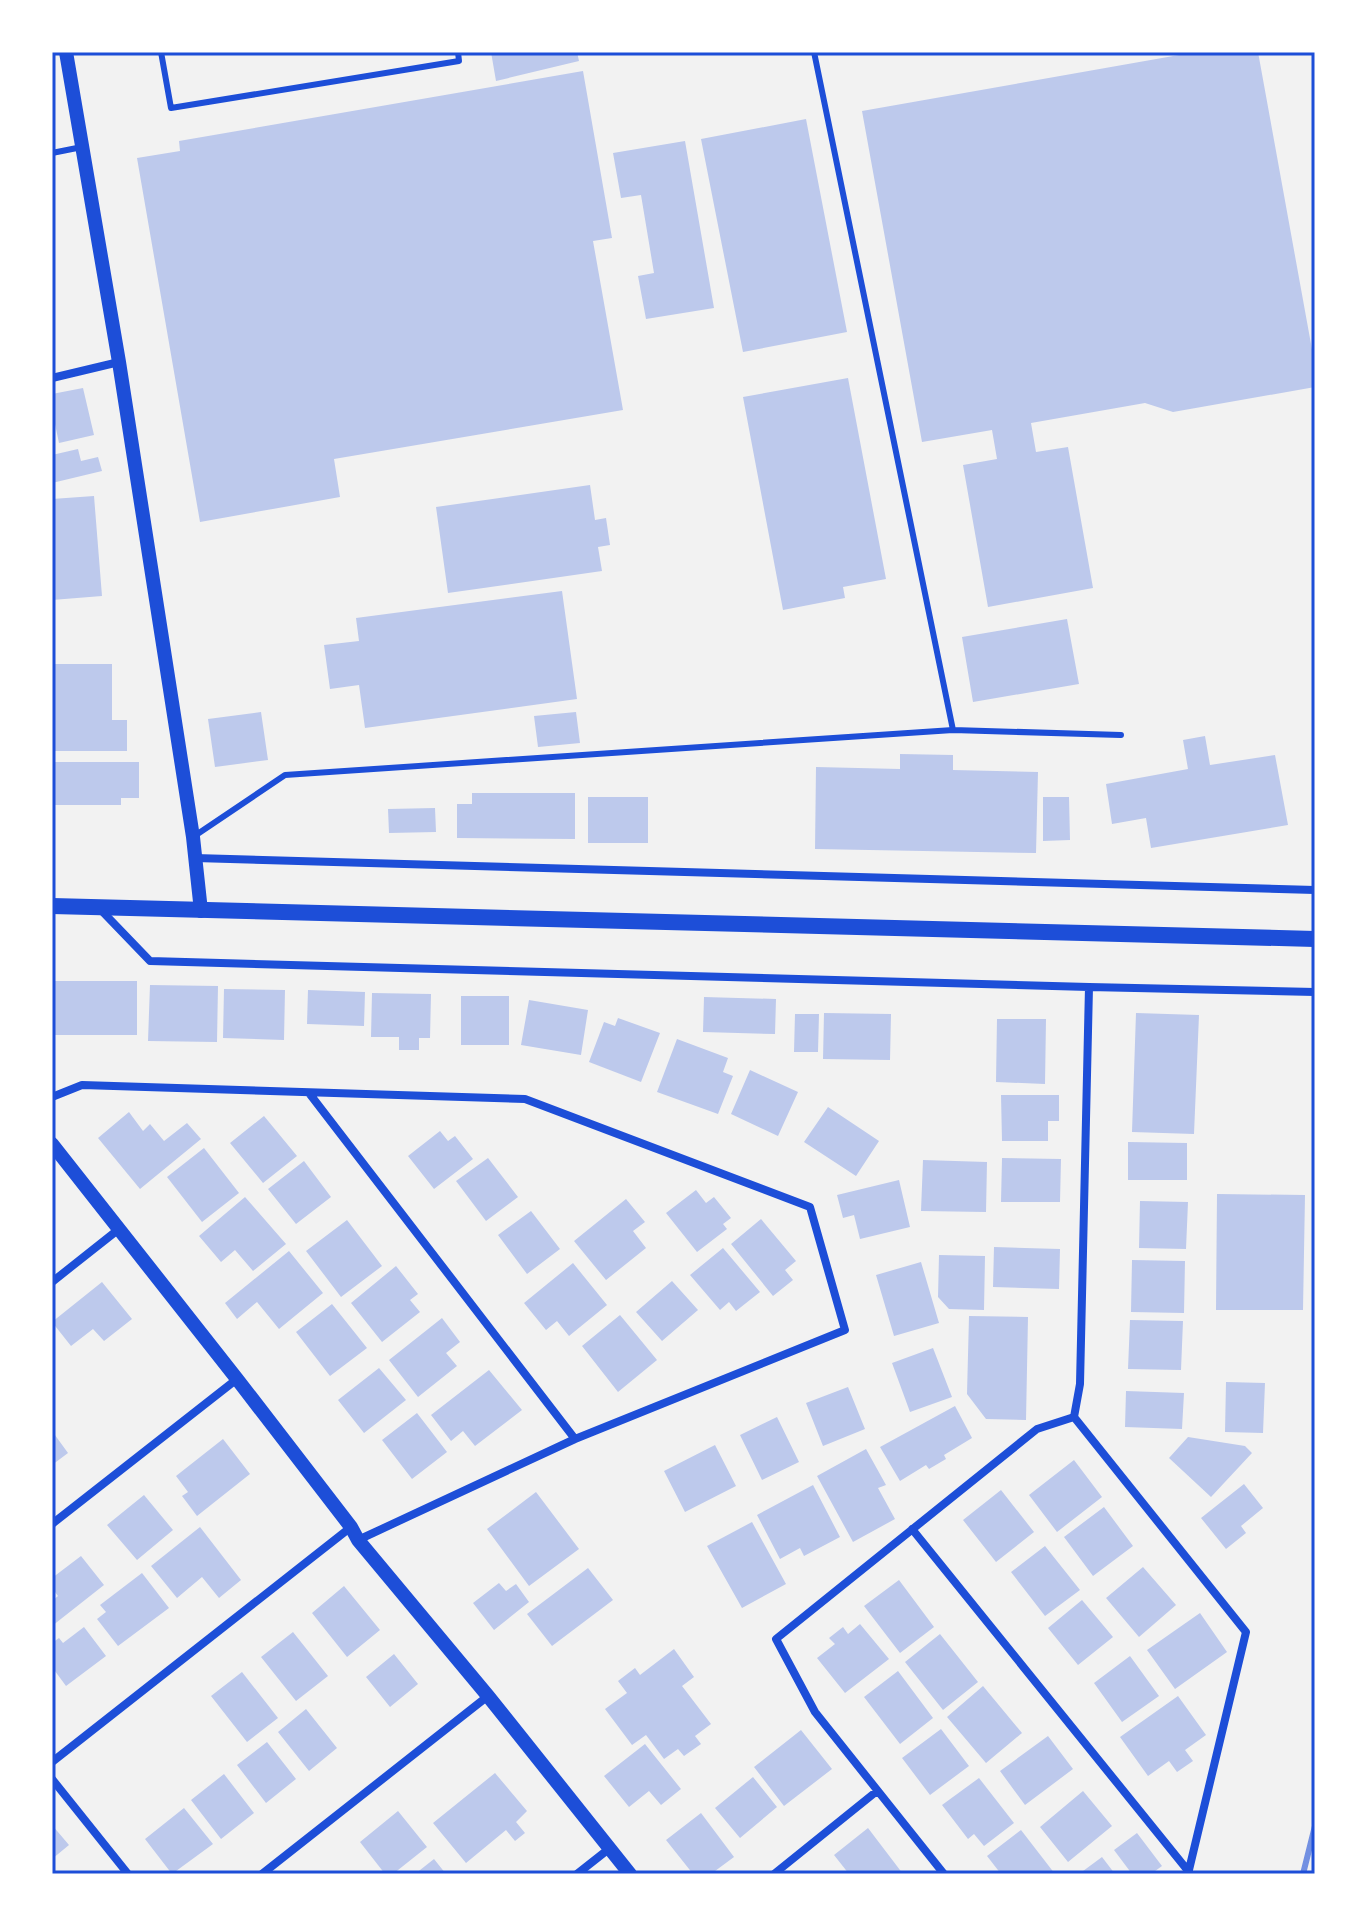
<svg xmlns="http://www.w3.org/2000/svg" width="1367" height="1926" viewBox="0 0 1367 1926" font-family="'Alegreya Sans',sans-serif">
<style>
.building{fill:#bdc9ec}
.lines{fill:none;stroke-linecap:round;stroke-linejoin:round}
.service{stroke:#1d4ed8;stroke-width:6}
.minor{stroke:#1d4ed8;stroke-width:8}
.tertiary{stroke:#1d4ed8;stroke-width:14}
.secondary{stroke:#1d4ed8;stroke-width:16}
.rail{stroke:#7290e2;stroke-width:6}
.neatline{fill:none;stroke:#1d4ed8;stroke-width:3}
</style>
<rect width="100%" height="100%" fill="#f2f2f2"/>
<!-- building -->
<path class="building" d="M491 52H577L579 61 496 81Z
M1196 52H1258L1315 366V387L1173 412 1145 403 1031 423 1036 452 1068 447 1093 588 988 607 963 465 997 459 992 430 922 442 862 111Z
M583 71 612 238 593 241 623 410 334 459 340 497 200 522 137 158 180 151 179 141Z
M806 119 847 332 743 352 701 139Z
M685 141 714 308 646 319 638 276 654 273 641 195 621 198 613 153Z
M848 378 886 579 843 587 845 598 783 610 743 397Z
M83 388 94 435 59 443 52 410V394Z
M78 449 81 461 98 457 102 471 52 483V455Z
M590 485 595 520 606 518 610 545 598 547 602 571 448 593 436 507Z
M94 496 102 596 52 600V499Z
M562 591 577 699 365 728 359 685 330 689 324 645 359 641 356 618Z
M1067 619 1079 684 973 702 962 637Z
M53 664H112V720H127V751H53Z
M261 712 268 760 215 767 208 719Z
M576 712 580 743 538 747 534 716Z
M1205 736 1210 765 1275 755 1288 825 1151 848 1146 818 1112 824 1106 784 1188 769 1183 740Z
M900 754 953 755V770L1038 772 1036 853 815 849 816 767 900 769Z
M52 762H139V798H121V805H52Z
M472 793H575V839L457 838V804H472Z
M588 797H648V843H588Z
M1043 797H1069L1070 840 1043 841Z
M435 808 436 832 389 833 388 809Z
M52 981H137V1035H52Z
M150 985 218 986 217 1042 148 1041Z
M224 989 285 990 284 1040 223 1038Z
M308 990 365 992 364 1026 307 1024Z
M372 993 431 994 430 1038H419V1050H399V1037H371Z
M461 996H509V1045H461Z
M704 997 776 999 775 1034 703 1032Z
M529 1000 588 1010 581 1055 521 1045Z
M824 1013 891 1014 890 1060 823 1059Z
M1136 1013 1199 1015 1194 1134 1132 1132Z
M795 1014H819L818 1052H794Z
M618 1018 660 1033 641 1082 589 1062 604 1022 615 1026Z
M997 1019H1046L1045 1084 996 1082Z
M677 1039 728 1058 723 1072 733 1076 718 1114 657 1092Z
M750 1070 798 1092 778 1136 731 1114Z
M1001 1095H1059V1121H1048V1141H1002Z
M828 1107 879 1141 856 1176 804 1142Z
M129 1112 143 1131 150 1124 164 1141 187 1123 201 1139 140 1189 98 1138Z
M264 1116 297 1156 263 1183 230 1143Z
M440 1131 448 1141 455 1136 473 1159 434 1189 408 1156Z
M1128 1142 1187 1143V1180H1128Z
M204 1148 239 1193 202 1222 167 1177Z
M488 1158 518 1197 486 1221 456 1181Z
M1002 1158 1061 1159 1060 1202H1001Z
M923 1160 987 1162 986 1212 921 1211Z
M304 1161 331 1197 296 1224 268 1189Z
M899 1180 910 1227 860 1239 854 1215 843 1218 837 1195Z
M696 1190 706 1203 714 1197 731 1218 723 1224 727 1229 697 1252 666 1213Z
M1217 1194 1305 1195 1303 1310H1216Z
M245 1197 286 1244 253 1271 235 1250 221 1262 199 1236Z
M626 1199 645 1222 633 1231 646 1248 606 1280 574 1241Z
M1140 1201 1188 1202 1186 1249 1139 1248Z
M531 1211 560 1249 527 1274 498 1235Z
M761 1219 796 1261 785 1270 793 1280 773 1296 731 1244Z
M347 1220 382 1266 341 1297 306 1251Z
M994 1247 1060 1249 1059 1289 993 1287Z
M723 1248 760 1292 736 1311 729 1302 720 1310 690 1275Z
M289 1251 323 1293 279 1329 257 1302 237 1319 225 1303Z
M939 1255 985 1256 984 1310 949 1309 938 1297Z
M1132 1260 1185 1261 1184 1313 1131 1312Z
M921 1262 939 1323 894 1336 876 1275Z
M573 1263 607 1305 569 1336 557 1321 546 1330 524 1303Z
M396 1266 418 1294 410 1300 420 1312 382 1342 351 1303Z
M672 1281 698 1310 662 1341 636 1312Z
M102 1282 132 1319 104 1341 93 1329 71 1346 52 1322Z
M332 1304 367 1348 330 1376 296 1332Z
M620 1315 657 1360 618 1392 582 1346Z
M969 1316 1028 1317 1026 1420 986 1419 967 1394Z
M442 1318 460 1342 446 1353 457 1366 418 1397 389 1360Z
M1130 1320 1183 1321 1181 1370 1128 1369Z
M933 1348 952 1397 910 1412 892 1363Z
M379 1368 406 1400 364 1433 338 1400Z
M489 1370 522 1410 475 1446 463 1431 451 1441 431 1415Z
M1226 1382 1265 1383 1263 1433 1225 1432Z
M848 1387 865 1429 823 1446 806 1403Z
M1126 1391 1184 1393 1182 1429 1125 1427Z
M955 1406 972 1438 944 1455 946 1459 929 1469 926 1465 900 1481 880 1447Z
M417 1413 447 1452 412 1479 382 1440Z
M777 1417 799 1462 762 1480 740 1435Z
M52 1431 68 1453 52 1465Z
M1188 1437 1245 1446 1252 1453 1211 1497 1169 1458Z
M223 1439 250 1474 197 1516 182 1496 188 1492 176 1476Z
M715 1445 736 1486 685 1512 664 1471Z
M866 1449 886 1485 878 1488 895 1519 853 1542 817 1476Z
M1074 1460 1102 1497 1057 1532 1029 1495Z
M1244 1484 1263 1508 1241 1526 1246 1533 1226 1549 1201 1518Z
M813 1485 840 1537 804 1556 800 1548 780 1559 757 1515Z
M1001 1490 1034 1532 996 1562 963 1520Z
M536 1492 579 1549 529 1586 487 1529Z
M144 1495 173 1530 137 1560 107 1525Z
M1104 1507 1133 1546 1093 1576 1064 1537Z
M752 1522 786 1584 742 1608 707 1546Z
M200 1527 241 1580 219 1598 202 1577 177 1598 151 1566Z
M1045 1546 1080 1590 1045 1616 1011 1572Z
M81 1556 104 1585 52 1626V1601L58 1596 52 1588V1578Z
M1143 1567 1176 1605 1139 1637 1106 1598Z
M588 1568 613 1600 552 1646 527 1614Z
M142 1573 169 1608 118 1646 97 1619 106 1612 100 1605Z
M899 1580 934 1627 900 1653 864 1606Z
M499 1583 506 1591 516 1584 529 1602 494 1630 473 1603Z
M344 1586 380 1630 347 1657 312 1613Z
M1082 1600 1113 1637 1078 1665 1048 1628Z
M1200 1613 1227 1652 1175 1689 1147 1650Z
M860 1624 889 1659 845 1693 817 1658 835 1644 829 1638 843 1627 848 1634Z
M84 1627 106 1656 66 1686 52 1667V1643L59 1638 63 1643Z
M293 1632 328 1676 296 1701 261 1657Z
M940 1634 978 1682 943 1710 905 1662Z
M674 1649 694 1677 682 1686 711 1724 695 1736 701 1744 684 1756 678 1749 664 1759 646 1735 632 1745 605 1709 627 1693 618 1681 635 1668 640 1675Z
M394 1654 418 1684 390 1707 366 1677Z
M1130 1656 1159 1696 1122 1722 1094 1683Z
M898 1671 933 1718 900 1744 864 1697Z
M242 1672 278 1718 247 1742 211 1696Z
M983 1686 1022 1733 986 1763 947 1717Z
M1178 1696 1206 1735 1185 1750 1193 1761 1177 1772 1169 1761 1148 1776 1120 1737Z
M306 1709 337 1748 309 1771 278 1732Z
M941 1729 969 1766 930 1795 902 1758Z
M801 1730 832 1769 784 1806 754 1767Z
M1048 1736 1073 1769 1025 1805 1000 1771Z
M267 1742 296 1779 266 1803 237 1765Z
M645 1744 681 1789 661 1805 649 1791 629 1807 604 1776Z
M495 1773 527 1811 516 1822 525 1833 515 1841 506 1830 466 1863 433 1823Z
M224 1774 254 1813 221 1839 191 1800Z
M753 1777 777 1807 740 1838 715 1808Z
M979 1778 1014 1823 984 1846 974 1834 968 1839 942 1805Z
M1083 1791 1112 1826 1068 1862 1040 1827Z
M184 1808 213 1844 172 1874 145 1839Z
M398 1811 427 1847 393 1874H385L360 1842Z
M701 1813 734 1857 711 1874H693L666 1840Z
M52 1825 69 1845 52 1859Z
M868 1828 903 1874H849L834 1855Z
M1021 1830 1055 1874H1001L987 1856Z
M1137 1833 1162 1866 1151 1874H1132L1114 1850Z
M1102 1857 1115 1874H1079Z
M434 1859 446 1874H415Z"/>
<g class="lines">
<!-- service -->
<path class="service" d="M161 52 171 108 459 61 458 52
M814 52 953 730
M52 153 82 147
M196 835 285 775 953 730 1121 735"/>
<!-- minor -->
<path class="minor" d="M52 378 119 362
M195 858 1315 890
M99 908 150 961 1089 987 1315 992
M1089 987 1080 1384 1074 1417 1246 1632 1188 1874
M309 1093 575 1439
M52 1097 82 1085 525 1099 810 1207 845 1330 575 1439 358 1540
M52 1282 119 1229
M52 1524 237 1379
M912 1529 1189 1872
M52 1762 351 1527
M52 1779 128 1874
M262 1874 488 1696
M577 1874 610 1848
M774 1874 877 1791
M944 1874 815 1712 776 1639 1037 1429 1074 1417"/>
<!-- tertiary -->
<path class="tertiary" d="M66 52 119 362 193 837 201 911
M52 1144 237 1379 351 1527 358 1540 488 1696 630 1874"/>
<!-- secondary -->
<path class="secondary" d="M52 906 1315 939"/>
<!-- rail -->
<path class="rail" d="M1303 1874 1315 1826"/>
</g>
<!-- border -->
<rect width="1367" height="1926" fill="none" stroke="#ffffff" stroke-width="108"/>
<rect x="54" y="54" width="1259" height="1818" class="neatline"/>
</svg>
